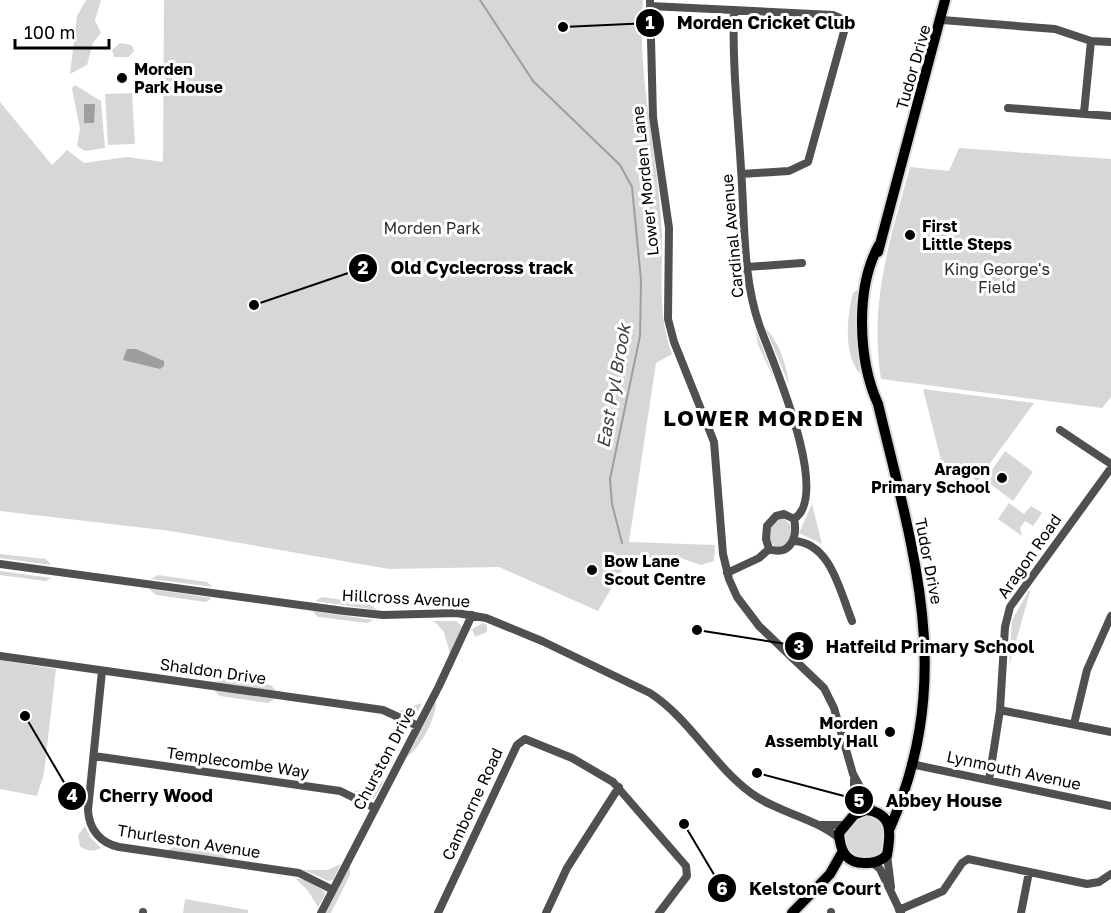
<svg xmlns="http://www.w3.org/2000/svg" width="1111" height="913" viewBox="0 0 1111 913" font-family="'Golos Text',sans-serif">
<style>
.green{fill:#d7d7d7}
.water{fill:#9e9e9e}
.lines{fill:none;stroke-linecap:round;stroke-linejoin:round}
.stream{stroke:#9e9e9e;stroke-width:2}
.major-casing{stroke:#dbdbdb;stroke-width:14}
.minor{stroke:#505050;stroke-width:8}
.major{stroke:#000;stroke-width:10}
.poi-dot{fill:#000;stroke:#fff;stroke-width:2}
.labels{text-anchor:middle;stroke-width:6;stroke-linejoin:round;paint-order:stroke}
.street-label{font-size:16px;fill:#000;stroke:#fff}
.poi-label{font-size:16px;font-weight:bold;fill:#000;stroke:#fff;text-anchor:start}
.park-label{font-size:16px;fill:#2e2e2e;stroke:#fff}
.water-label{font-size:18px;font-style:italic;fill:#3f3f3f;stroke:#fff}
.district-label{font-size:22px;font-weight:bold;letter-spacing:1.5px;fill:#000;stroke:#fff}
.leader{fill:none;stroke:#000;stroke-width:2}
.callout-dot{fill:#000;stroke:#fff;stroke-width:2}
.mark-label{font-size:18px;text-anchor:middle;font-weight:bold;fill:#fff}
.callout-label{font-size:18px;text-anchor:middle;font-weight:bold;fill:#000;stroke:#fff;stroke-width:6;stroke-linejoin:round;paint-order:stroke}
</style>
<rect width="100%" height="100%" fill="#fff"/>
<!-- green -->
<path class="green" d="M86 0H101L95 20 101 33 93 43 87 65 70 74 77 16Z
M164 0H643C637 75 656 145 661 218 665 265 655 309 672 354L656 363 629 542 715 545 714 561 701 565 672 555 637 558 624 567 598 611 499 567 389 569 171 531 0 511V102L52 165 67 150 84 163 127 157 163 162Z
M120 43 131 45 134 50 132 54 128 57H114L112 50Z
M75 85 101 101 105 148 85 151 77 146 80 129 72 88Z
M132 93 135 144 108 145 105 94Z
M959 148 1111 159V397L1102 408 881 379C869 302 890 240 910 167L949 171Z
M860 288 857 316 860 374C843 354 847 316 853 293Z
M765 327C780 344 786 363 789 385Z
M755 328 776 383 758 345Z
M923 389 1034 403 977 481 959 467 942 464Z
M1005 451 1033 472 1013 501 985 480Z
M1009 503 1024 514 1031 506 1042 513 1033 526 1025 521 1020 528 1022 536 998 519Z
M812 504 822 544 799 533Z
M784 518 791 526 790 538 785 547H775L770 541V529L777 519Z
M0 554 46 559 51 565 0 558Z
M0 571 52 578 45 581 0 575Z
M158 575 207 582 213 587 151 579Z
M150 590 151 589 212 598 206 602 156 595Z
M1029 590 1030 592 1009 666 1012 620Z
M322 597 371 604 377 610 315 601Z
M312 611 374 620 367 623 318 617Z
M434 621H456L462 626 450 654 444 632Z
M483 623 487 625V632L475 637 472 629Z
M0 660 56 669 44 773 37 796 0 789Z
M223 678 271 685 276 691 216 682Z
M215 691V690L275 699 268 703 220 696Z
M436 701C437 716 420 749 407 757Z
M422 703 415 717 399 711Z
M384 781 374 799 354 791 367 789Z
M861 815 876 816 886 827 882 853 875 858H855C848 852 843 841 844 831Z
M85 826 90 837 101 848C94 852 85 851 80 846L78 835Z
M175 847 222 854 228 859 167 850Z
M341 864 333 880 329 881 303 870H327Z
M350 865V875L331 913H326Z
M295 878 305 880 324 891 325 895 318 907 308 891Z
M185 899 248 910V913H183Z"/>
<!-- water -->
<path class="water" d="M84 104H95L94 123H84Z
M127 349H136L164 361V366L160 369 123 360Z"/>
<g class="lines">
<!-- stream -->
<path class="stream" d="M480 0 533 81 620 165 632 187 641 280 640 336 610 479 612 504 622 543"/>
<defs>
<path id="major" d="M879 245C855 288 858 360 878 404 914 554 956 678 890 828
M878 252 945 0
M866 810C893 813 891 833 887 855 880 862 873 863 864 863 846 863 840 851 839 833L854 815Z
M792 913 830 874 843 851"/>
</defs>
<!-- major casing -->
<use href="#major" class="major-casing"/>
<!-- minor -->
<path class="minor" d="M650 0 653 117 669 228 668 319 674 342 714 442 723 554 729 579 737 597 759 626 824 688 834 708 853 774 873 811
M650 6 833 15 842 19 845 28 808 162 789 171 742 174
M734 10C732 63 738 116 741 169 745 221 742 277 760 327 772 360 832 495 794 519
M942 20 1055 29 1091 41 1111 42
M1008 108 1111 116
M1084 113 1091 41
M747 267 802 263
M1060 430 1111 464
M784 514 794 519C798 537 790 557 769 549L766 539 767 526 776 516Z
M794 541C831 543 840 592 852 621
M0 564 344 611 383 615 457 613 486 618 542 641 650 693C690 719 713 765 751 793 778 813 814 817 840 839
M727 573 759 558 769 549
M0 656 383 710 418 726
M102 671 88 810C89 829 100 843 119 847L299 873 333 890
M1000 710 1111 732
M1074 724 1087 670 1111 616
M94 756 340 791 375 808
M911 764 1111 806
M854 780V815
M989 780 1000 710 1005 627 1010 607 1111 468
M821 825H844
M887 855 891 887
M873 863 880 869 901 913
M899 910 943 891 962 863 968 859 1087 884 1099 882 1111 874
M831 912V913
M143 913V912
M321 913 439 686 472 615
M438 913 517 745 525 739 572 758 613 782 686 866 687 876 659 913
M546 913 567 868 619 787
M1021 913 1029 872"/>
<!-- major -->
<use href="#major" class="major"/>
</g>
<!-- markers -->
<g class="poi-dot">
<circle cx="122" cy="78" r="6"/>
<circle cx="910" cy="235" r="6"/>
<circle cx="1002" cy="478" r="6"/>
<circle cx="592" cy="570" r="6"/>
<circle cx="890" cy="732" r="6"/>
</g>
<g class="labels">
<!-- street labels -->
<g class="street-label">
<text transform="translate(913 67) rotate(-74)" y="6">Tudor Drive</text>
<text transform="translate(645 181) rotate(-96)" y="6">Lower Morden Lane</text>
<text transform="translate(732 236) rotate(-95)" y="6">Cardinal Avenue</text>
<text transform="translate(1029 556) rotate(-55)" y="6">Aragon Road</text>
<text transform="translate(929 561) rotate(79)" y="6">Tudor Drive</text>
<text transform="translate(406 598) rotate(3)" y="6">Hillcross Avenue</text>
<text transform="translate(213 671) rotate(8)" y="6">Shaldon Drive</text>
<text transform="translate(384 758) rotate(-62)" y="6">Churston Drive</text>
<text transform="translate(238 762) rotate(8)" y="6">Templecombe Way</text>
<text transform="translate(1014 770) rotate(12)" y="6">Lynmouth Avenue</text>
<text transform="translate(472 804) rotate(-65)" y="6">Camborne Road</text>
<text transform="translate(189 841) rotate(9)" y="6">Thurleston Avenue</text>
</g>
<!-- poi labels -->
<g class="poi-label">
<text x="134" y="75">Morden<tspan x="134" dy="18">Park House</tspan></text>
<text x="922" y="232">First<tspan x="922" dy="18">Little Steps</tspan></text>
<text x="990" y="475" text-anchor="end">Aragon<tspan x="990" dy="18">Primary School</tspan></text>
<text x="604" y="567">Bow Lane<tspan x="604" dy="18">Scout Centre</tspan></text>
<text x="878" y="729" text-anchor="end">Morden<tspan x="878" dy="18">Assembly Hall</tspan></text>
</g>
<!-- park labels -->
<g class="park-label">
<text x="432" y="234">Morden Park</text>
<text x="997" y="275">King George's<tspan x="997" dy="18">Field</tspan></text>
</g>
<!-- water labels -->
<g class="water-label">
<text transform="translate(614 386) rotate(-80)" y="6">East Pyl Brook</text>
</g>
<!-- district labels -->
<g class="district-label">
<text x="764" y="426">LOWER MORDEN</text>
</g>
</g>
<!-- callouts -->
<path class="leader" d="M563 27L650 23M254 305L363 268M697 630L799 646M25 716L72 796M757 773L859 800M684 824L722 888"/>
<g class="callout-dot">
<circle cx="563" cy="27" r="6"/>
<circle cx="254" cy="305" r="6"/>
<circle cx="697" cy="630" r="6"/>
<circle cx="25" cy="716" r="6"/>
<circle cx="757" cy="773" r="6"/>
<circle cx="684" cy="824" r="6"/>
<circle cx="650" cy="23" r="15"/>
<circle cx="363" cy="268" r="15"/>
<circle cx="799" cy="646" r="15"/>
<circle cx="72" cy="796" r="15"/>
<circle cx="859" cy="800" r="15"/>
<circle cx="722" cy="888" r="15"/>
</g>
<g class="mark-label">
<text x="650" y="29">1</text>
<text x="363" y="274">2</text>
<text x="799" y="653">3</text>
<text x="72" y="802">4</text>
<text x="859" y="807">5</text>
<text x="722" y="895">6</text>
</g>
<g class="callout-label">
<text x="766" y="29">Morden Cricket Club</text>
<text x="482" y="274">Old Cyclecross track</text>
<text x="930" y="653">Hatfeild Primary School</text>
<text x="156" y="802">Cherry Wood</text>
<text x="944" y="807">Abbey House</text>
<text x="815" y="895">Kelstone Court</text>
</g>
<!-- scale -->
<path d="M15 39v9h94v-9" fill="none" stroke="#000000" stroke-width="3"/>
<text x="24" y="39" font-size="18" fill="#000000" stroke="#ffffff" stroke-width="4.5" paint-order="stroke">100 m</text>
</svg>
